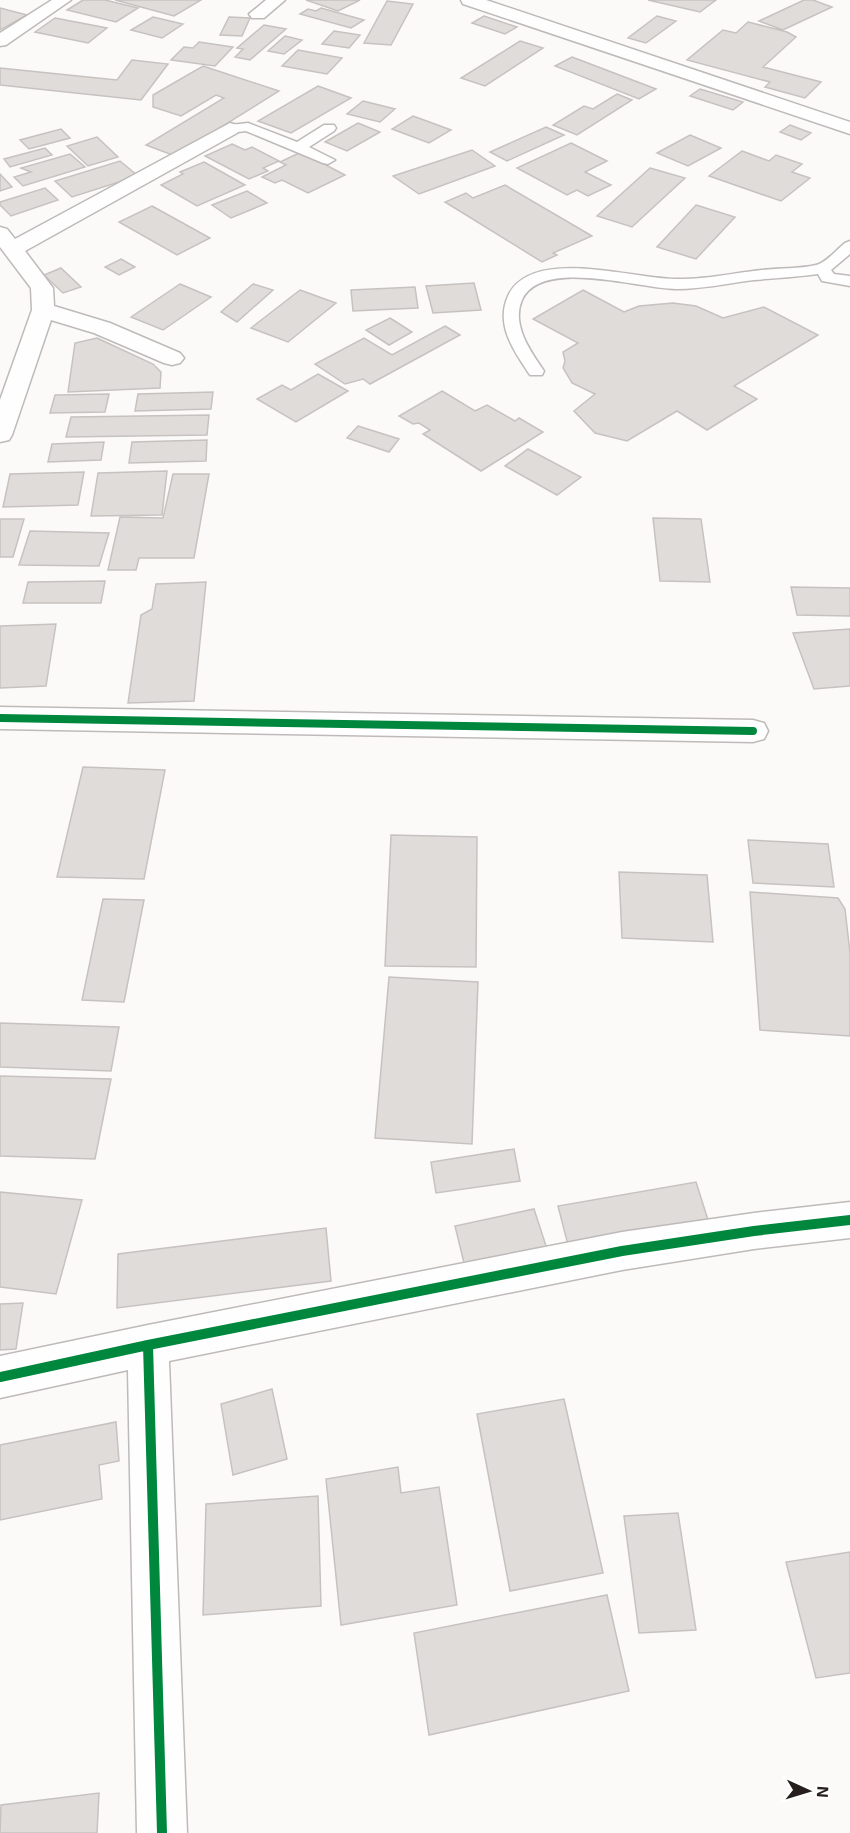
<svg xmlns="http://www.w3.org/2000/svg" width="850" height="1833" viewBox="0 0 850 1833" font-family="'Exo 2',sans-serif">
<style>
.building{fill:#e0dcda;stroke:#c6c2c0;stroke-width:1.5}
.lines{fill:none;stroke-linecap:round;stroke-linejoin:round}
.service-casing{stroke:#bebab9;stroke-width:3}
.minor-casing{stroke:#bebab9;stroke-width:3}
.service{fill:#fffefe;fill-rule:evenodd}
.minor{fill:#fffefe;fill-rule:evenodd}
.cycleway-far1-casing{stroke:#fff;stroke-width:11}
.cycleway-casing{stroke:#fff;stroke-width:14}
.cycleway-far1{stroke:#00873e;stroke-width:8}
.cycleway{stroke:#00873e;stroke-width:10}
</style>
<rect width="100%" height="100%" fill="#fcfaf9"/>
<!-- building -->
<path class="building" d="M83 0H105L138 8 116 22 67 10Z
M115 0H201L174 16Z
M306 0H360L338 11Z
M648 0H716L700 12Z
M804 0H813L832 7 783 30 759 21Z
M387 1 413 4 391 45 364 43Z
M0 8 27 15 0 30Z
M321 8 364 20 351 28 300 14 308 9 316 11Z
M484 16 517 27 505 34 472 23Z
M657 16 676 21 646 43 628 38Z
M153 17 183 24 162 38 131 30Z
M229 17 250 18 242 36 220 35Z
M55 18 107 28 88 43 35 32Z
M748 22 787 32 796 37 763 67 821 82 805 98 765 87 770 82 687 60 723 30 736 33Z
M264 25 286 29 250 60 235 57 243 49 237 48Z
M334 31 360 35 349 48 322 44Z
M285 36 302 40 284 54 268 51Z
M520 41 543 48 485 86 461 78Z
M199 42 233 47 215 66 171 60 184 47 193 48Z
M298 50 342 58 327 74 282 66Z
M572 57 656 89 639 99 555 66Z
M132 60 168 64 141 100 0 85V68L117 80Z
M203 66 279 91 175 156 146 145 224 98 216 95 181 116 153 107V95Z
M318 86 351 98 291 133 258 121Z
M700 89 743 102 733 110 690 96Z
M617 94 632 100 577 135 553 125 584 106 593 109Z
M363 101 395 109 380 122 347 114Z
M413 116 451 130 429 143 392 129Z
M358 123 380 132 347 151 325 142Z
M790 125 811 133 801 140 780 132Z
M546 127 564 135 507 161 490 152Z
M61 129 70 138 29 149 20 140Z
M690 135 721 148 688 166 657 153Z
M97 137 118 157 88 166 67 146Z
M571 143 607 161 585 172 611 185 588 196 577 190 567 195 517 168Z
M232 144 245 150 252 147 279 161 263 168 268 171 249 179 205 156Z
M45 148 52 155 10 167 4 159Z
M472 150 495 166 419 194 393 176Z
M742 151 769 161 776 155 802 164 792 172 810 178 781 201 709 176Z
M301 152 345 175 308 193 282 180 275 183 262 177 286 165 280 162Z
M70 154 85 167 23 186 14 177 31 172 21 168Z
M120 161 138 176 72 197 55 181Z
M204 162 245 185 197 206 161 185 183 174 180 172Z
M650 168 685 178 632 227 597 216Z
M0 174 12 187 0 191Z
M505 185 592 236 553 253 557 255 542 262 445 202 466 193 473 198Z
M45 188 58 200 11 216 0 205V202Z
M247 191 267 203 231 218 212 205Z
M696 205 735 217 696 259 657 247Z
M152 206 210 238 177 255 119 222Z
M121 259 135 267 119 275 105 267Z
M61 268 81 287 63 293 44 275Z
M474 283 481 310 433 313 426 286Z
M180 284 211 297 163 330 131 317Z
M253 284 273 290 237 322 221 312Z
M415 287 418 308 353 311 351 290Z
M300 290 336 303 288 342 251 328Z
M583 290 624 312 639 306 673 303 696 306 723 318 764 307 818 335 734 386 757 399 707 430 677 411 627 441 595 433 574 411 595 394 572 383 563 368 565 361 563 352 578 343 533 319Z
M390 318 412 332 389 345 366 330Z
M445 326 460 335 370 384 363 379 345 384 315 364 364 338 392 355Z
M97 338 153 364 161 372 160 388 68 392 75 343Z
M318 374 348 391 296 422 257 399 282 385 291 390Z
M442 391 475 411 487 405 515 421 519 418 543 432 481 471 423 434 430 430 419 423 413 424 399 416Z
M213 392 211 409 135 411 138 394Z
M109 394 105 412 50 413 55 395Z
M209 415 207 435 66 437 71 417Z
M358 426 399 439 389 452 347 438Z
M207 440 206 461 129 463 132 442Z
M104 442 101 460 48 462 52 444Z
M528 449 581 477 557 495 505 466Z
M167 471 162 515 91 516 98 473Z
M84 472 78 505 3 507 10 474Z
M173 474H209L194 558H139L136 570H108L120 517 163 518Z
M653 518 701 519 710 582 660 581Z
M0 519H24L13 557H0Z
M30 531 109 533 99 566 19 565Z
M105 581 101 603H23L28 582Z
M206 582 194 701 128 703 141 615 152 609 156 584Z
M791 587 850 588V616L797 615Z
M56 624 46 686 0 688V626Z
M850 629V686L814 689 793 633Z
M83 767 165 770 144 879 57 877Z
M391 835 477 837 476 967 385 966Z
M748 840 828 844 834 887 753 883Z
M619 872 707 875 713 942 622 938Z
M750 892 838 898 845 909 850 953V1036L760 1030Z
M103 899 144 900 124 1002 82 1000Z
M389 977 478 982 472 1144 375 1138Z
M0 1023 119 1027 111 1071 0 1067Z
M0 1076 111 1079 95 1159 0 1156Z
M514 1149 520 1181 436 1193 431 1162Z
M696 1182 708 1220 568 1245 558 1206Z
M0 1192 82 1200 56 1294 0 1287Z
M534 1209 547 1249 465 1267 455 1226Z
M326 1228 331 1281 117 1308 118 1254Z
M23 1303 16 1349 0 1350V1304Z
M272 1389 287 1459 233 1475 221 1404Z
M564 1399 603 1573 510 1591 477 1414Z
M116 1422 119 1461 99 1465 102 1499 0 1520V1445Z
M398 1467 401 1493 439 1487 457 1605 341 1625 326 1479Z
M318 1496 321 1606 203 1615 206 1504Z
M678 1513 696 1630 639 1633 624 1516Z
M850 1552V1673L816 1678 786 1562Z
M607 1595 629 1691 429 1735 414 1633Z
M99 1793 97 1833H0L1 1805Z"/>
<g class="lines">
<defs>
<path id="service" d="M248 123 297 142 324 125H334L336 128 334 131 309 147 335 160 328 164 323 163 246 131 230 133 223 129 230 125Z
M850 241V254L831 270 834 274 850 276V286L822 281 818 274C797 277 776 278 754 280 729 283 703 289 677 289 639 289 541 257 522 300 511 325 531 352 544 371L542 375H530C514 351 495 325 508 296 531 246 633 279 675 279 704 280 733 273 762 270 779 268 799 269 816 265 826 263 837 249 845 243Z"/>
<path id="minor" d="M52 0H71L6 45 0 46V33Z
M266 0H285L264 18H252L249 14Z
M461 0H486L850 122V134L463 4Z
M230 123 237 125 240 129 237 133 25 251 53 288 54 306 110 323 180 353 184 358 180 363 172 365 164 363 94 333 51 320 12 435 9 440 0 442V400L32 310 31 288 0 247V227L7 229 15 239Z
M0 707 753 720 764 723 768 731 764 739 753 742 0 729Z
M850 1202V1238L754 1249 622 1270 169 1361 187 1833H137L128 1370 0 1398V1356L148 1325 622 1232 754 1213Z"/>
</defs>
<!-- service casing -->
<use href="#service" class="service-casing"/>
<!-- minor casing -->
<use href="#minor" class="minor-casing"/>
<!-- service -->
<use href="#service" class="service"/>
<!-- minor -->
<use href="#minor" class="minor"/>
<defs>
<path id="cycleway-far1" d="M0 718 753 731"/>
<path id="cycleway" d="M148 1345 162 1833
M0 1377 148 1345 622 1251 754 1231 850 1220"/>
</defs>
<!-- cycleway-far1 casing -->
<use href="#cycleway-far1" class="cycleway-far1-casing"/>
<!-- cycleway casing -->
<use href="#cycleway" class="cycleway-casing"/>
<!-- cycleway-far1 -->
<use href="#cycleway-far1" class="cycleway-far1"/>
<!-- cycleway -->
<use href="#cycleway" class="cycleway"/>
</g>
<!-- north arrow -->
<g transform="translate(808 1791) rotate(94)" stroke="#ffffff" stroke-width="4.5" paint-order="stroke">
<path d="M0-4.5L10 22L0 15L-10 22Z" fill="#271f1e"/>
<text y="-9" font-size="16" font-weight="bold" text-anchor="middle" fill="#271f1e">N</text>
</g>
</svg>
